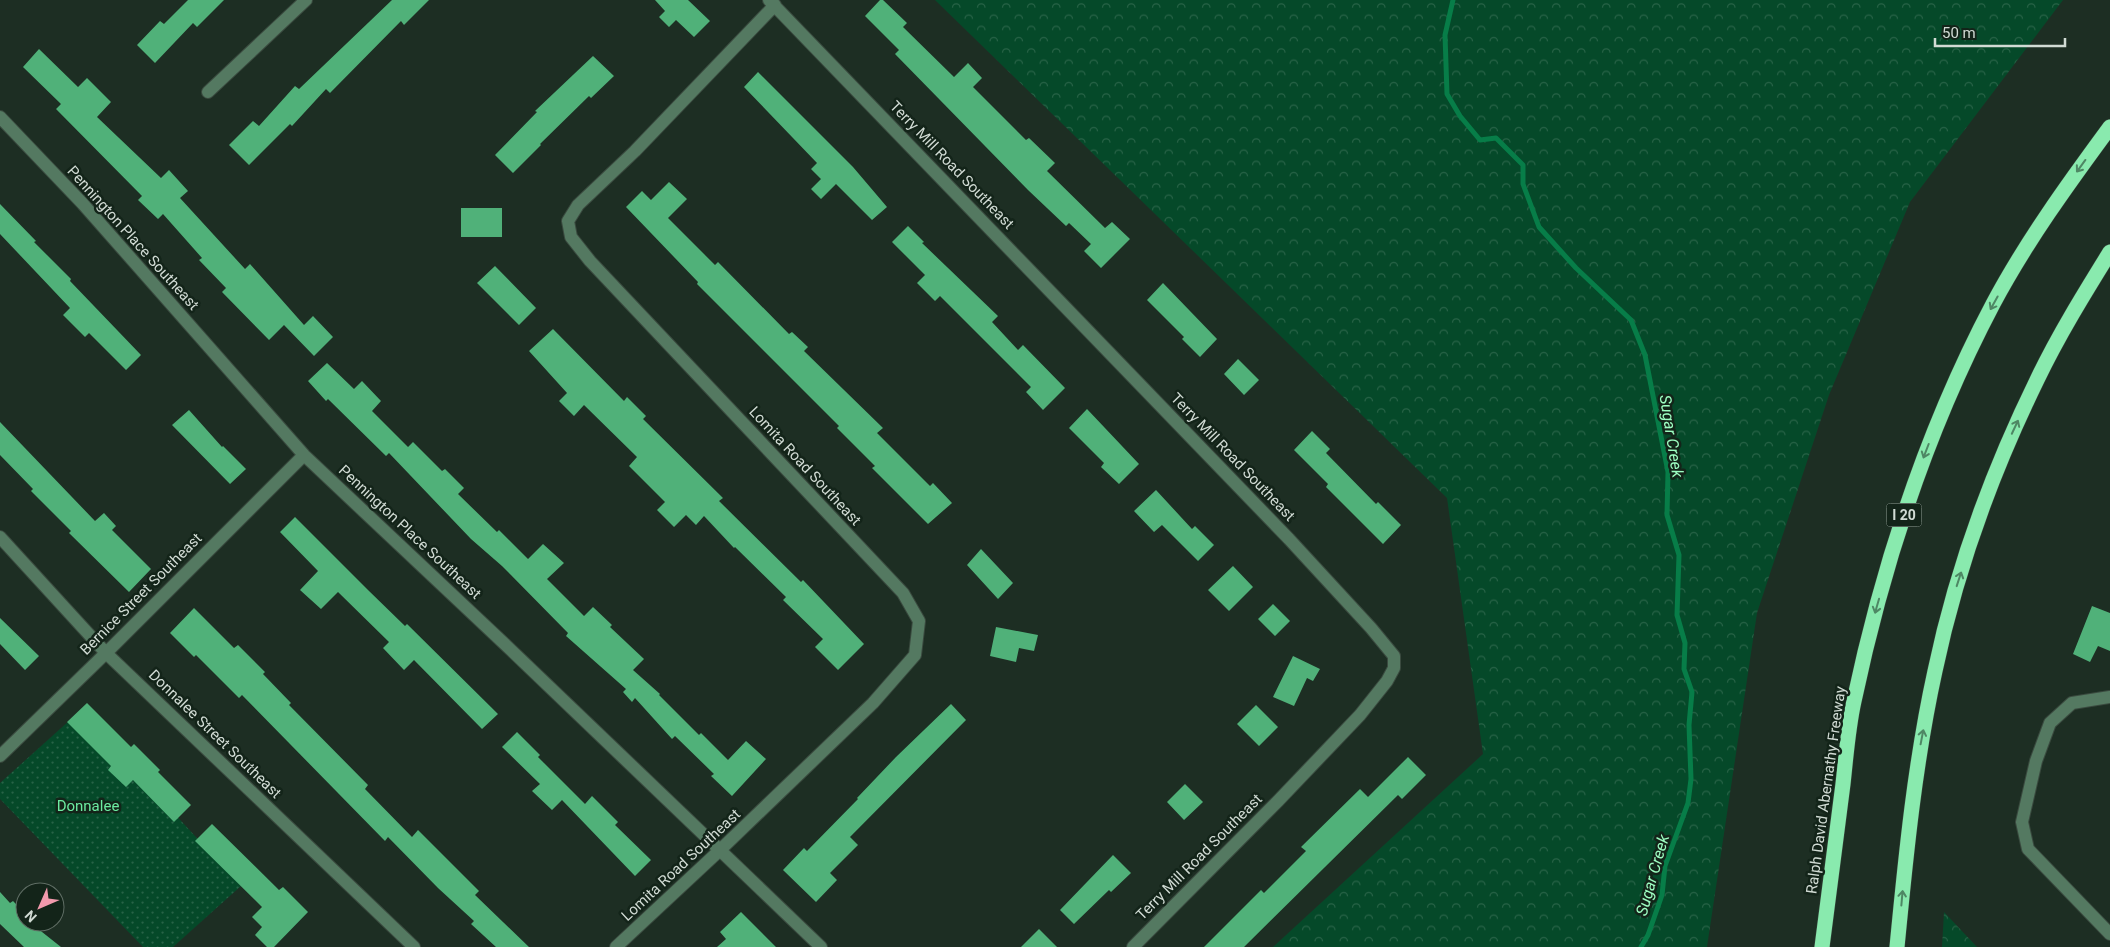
<svg xmlns="http://www.w3.org/2000/svg" width="2110" height="947" viewBox="0 0 2110 947" font-family="Roboto,sans-serif">
<style>
.grass{fill:url(#grass-dots)}
.forest{fill:url(#forest-crowns)}
.lines{fill:none;stroke-linecap:round;stroke-linejoin:round}
.stream{stroke:#077d48;stroke-width:5}
.building{fill:#50b179}
.minor-casing{stroke:#3a4a3f;stroke-width:14}
.highway-casing{stroke:#3a4a3f;stroke-width:16}
.minor{stroke:#547961;stroke-width:12}
.highway{stroke:#89eaae;stroke-width:15}
.oneway{stroke:#4e8764}
.labels{text-anchor:middle;stroke-width:5;stroke-linejoin:round;paint-order:stroke}
.shield{fill:#132419;stroke:#98a49c;stroke-width:1}
.shield-label{font-size:14px;font-weight:bold;fill:#d1dbd4}
.street-label{font-size:15px;fill:#d1dbd4;stroke:#132419}
.park-label{font-size:15px;fill:#6ceba1;stroke:#132419}
.water-label{font-size:16px;font-style:italic;fill:#9dfdc1;stroke:#132419}
</style>
<defs>
<pattern id="grass-dots" width="8" height="8" patternUnits="userSpaceOnUse" patternTransform="scale(1.25)"><rect width="8" height="8" fill="#054929"/><path d="M2 2h.1M6 6h.1" fill="none" stroke="#286347" stroke-width="1.8" stroke-linecap="round"/></pattern>
<pattern id="forest-crowns" width="20" height="18" patternUnits="userSpaceOnUse" patternTransform="scale(1.25)"><rect width="20" height="18" fill="#054929"/><path d="M2 6a3 3 0 1 1 6 0M12 15a3 3 0 1 1 6 0" fill="none" stroke="#286347"/></pattern>
</defs>
<rect width="100%" height="100%" fill="#1d2e23"/>
<!-- grass -->
<path class="grass" d="M80 711 241 886 173 947H143L0 799V783Z"/>
<!-- forest -->
<path class="forest" d="M935 0H2063L1910 202 1829 395 1757 613 1707 947H1273L1483 754 1447 498Z
M1944 912 1977 947H1942Z"/>
<g class="lines">
<!-- stream -->
<path class="stream" d="M1453 0 1445 35 1447 94 1460 116 1480 140 1496 138 1523 165V184L1539 227 1576 268 1631 320 1645 355 1668 472 1667 515 1679 555 1677 615 1685 643 1684 669 1692 692 1689 725 1691 779 1688 803 1665 866 1662 895 1648 935 1641 947"/>
</g>
<!-- building -->
<path class="building" d="M188 0H224L197 27 193 23 155 63 137 45 160 21 164 24Z
M392 0H429L404 25 401 21 330 93 326 89 292 126 290 124 249 165 229 145 253 121 259 126 295 86 299 89Z
M655 0H688L710 21 694 37 676 20 669 27 659 17 665 11Z
M880 0H883L907 23 903 27 954 77 968 63 982 78 973 87 1026 140 1029 138 1055 163 1047 171 1105 228 1112 222 1130 239 1101 268 1084 251 1091 244 1069 223 1066 226 1028 190 895 54 899 50 865 16Z
M39 49 78 87 87 78 111 102 97 117 161 178 169 170 188 191 180 198 245 269 250 264 304 325 313 316 333 337 314 356 284 325 269 340 222 292 226 288 199 260 202 258 163 214 158 219 138 200 142 196 56 109 61 104 23 67Z
M593 56 614 76 591 98 589 96 540 144 541 145 513 173 495 155 537 112 535 111Z
M758 72 853 167 887 207 872 220 836 184 821 199 811 189 821 179 811 169 817 163 744 87Z
M669 182 687 199 668 218 715 265 718 262 789 334 792 332 808 347 804 351 883 428 877 433 930 486 933 483 952 503 928 524 872 468 875 466 837 428 839 426 697 284 698 282 626 207 642 191 651 200Z
M0 204 36 241 34 242 71 279 70 281 141 355 126 370 89 333 85 337 63 315 70 308 0 234Z
M461 208H502V237H461Z
M908 226 924 242 922 243 998 316 992 322 1018 350 1023 345 1065 388 1043 410 1026 392 1031 387 940 296 935 301 917 283 925 275 892 242Z
M495 266 536 308 519 325 477 283Z
M1163 283 1217 339 1200 357 1182 339 1184 337 1147 300Z
M553 329 624 401 627 397 646 416 643 419 723 498 719 501 801 582 803 580 864 644 838 670 815 647 823 639 783 600 786 597 735 547 734 548 704 516 696 525 686 515 674 527 657 510 665 502 629 466 637 457 584 405 574 416 559 401 567 393 529 351Z
M1238 359 1259 380 1244 395 1224 374Z
M327 363 354 389 362 381 381 401 372 411 408 447 413 442 442 471 445 469 464 488 458 494 497 532 499 530 528 559 543 544 564 563 547 579 584 616 593 607 612 625 610 627 644 659 633 670 660 694 659 695 699 735 701 733 728 760 746 741 766 759 732 796 711 776 714 774 675 736 672 739 635 698 632 702 623 692 626 689 566 636 568 633 502 566 471 539 389 453 386 456 328 399 326 401 308 381Z
M1087 409 1139 464 1119 484 1101 467 1104 463 1069 428Z
M189 410 222 447 223 446 246 469 230 484 172 425Z
M0 422 95 521 104 513 116 526 112 530 151 569 129 592 69 533 71 531 31 491 33 489 0 455Z
M1312 431 1330 449 1326 453 1376 504 1378 502 1401 525 1383 544 1326 487 1328 484 1294 450Z
M1156 490 1192 529 1195 526 1214 545 1198 561 1162 525 1154 532 1134 511Z
M295 517 368 590 405 626 407 624 498 714 482 729 414 660 404 670 383 648 389 642 338 592 321 609 300 590 318 571 280 532Z
M981 549 1013 583 998 599 967 565Z
M1233 566 1253 587 1229 611 1208 590Z
M1273 604 1290 621 1275 636 1258 619Z
M2092 606 2110 613V651L2098 646 2090 662 2073 654Z
M194 608 234 648 238 645 265 672 263 674 291 703 289 705 368 785 365 789 412 837 418 830 479 891 475 895 529 947H496L471 924 474 921 438 888 388 837 385 841 242 695 239 698 196 655 194 657 170 633Z
M0 618 39 656 25 670 0 644Z
M996 627 1038 635 1034 651 1019 648 1016 662 990 656Z
M1293 656 1320 669 1313 681 1307 678 1294 706 1273 697Z
M87 703 131 747 134 744 160 770 158 772 191 805 174 822 133 780 126 787 108 770 111 766 67 722Z
M951 704 966 720 850 837 858 845 830 873 837 880 816 902 783 870 804 848 807 851 858 799 857 798 896 757Z
M1256 705 1278 727 1259 746 1237 724Z
M517 732 540 755 538 757 585 804 592 796 618 822 615 825 651 860 635 876 562 800 552 810 532 791 540 784 502 747Z
M1408 757 1426 775 1402 799 1398 795 1244 947H1204L1261 890 1264 893 1306 851 1301 847 1360 789 1368 797Z
M1185 784 1203 802 1184 820 1167 802Z
M212 824 279 890 283 887 308 912 274 947H267L255 935 262 927 252 917 262 907 195 841Z
M1113 855 1131 873 1111 892 1109 890 1074 924 1060 910Z
M0 892 10 903 13 901 25 913V922H44L37 928 61 947H24L0 924Z
M741 912 776 947H717L726 939 720 932Z
M1039 929 1057 947H1021Z"/>
<g class="lines">
<defs>
<path id="minor" d="M769 0 1289 539 1371 628 1394 656V668L1387 681 1360 715 1278 801 1133 947
M208 92 306 0
M0 117 83 204 304 455 512 651 821 947
M0 537 106 653 414 947
M2110 697 2072 703 2050 723 2036 761 2022 822 2028 849 2110 934
M0 756 106 653 304 455
M616 947 719 851 873 703 915 655 919 621 903 593 590 261 571 237 568 221 578 205 635 151 775 5"/>
<path id="highway" d="M1822 947C1829 893 1836 838 1843 784 1846 757 1848 728 1854 701 1883 564 1927 429 1993 304 2026 242 2068 184 2110 127
M1897 947C1906 854 1915 762 1935 671 1956 571 1992 472 2037 380 2058 336 2084 294 2110 252"/>
</defs>
<!-- minor casing -->
<use href="#minor" class="minor-casing"/>
<!-- highway casing -->
<use href="#highway" class="highway-casing"/>
<!-- minor -->
<use href="#minor" class="minor"/>
<!-- highway -->
<use href="#highway" class="highway"/>
</g>
<!-- one-way arrows -->
<defs><path id="oneway-shaft" d="M-6 0H5M1.5-3L5.5 0L1.5 3" fill="none" stroke-width="1.6" stroke-linecap="round" stroke-linejoin="round" transform="scale(1.25)"/></defs>
<g class="oneway">
<use href="#oneway-shaft" transform="translate(2081 166) rotate(126)"/>
<use href="#oneway-shaft" transform="translate(1994 303) rotate(119)"/>
<use href="#oneway-shaft" transform="translate(2015 427) rotate(-65)"/>
<use href="#oneway-shaft" transform="translate(1926 451) rotate(111)"/>
<use href="#oneway-shaft" transform="translate(1959 579) rotate(-72)"/>
<use href="#oneway-shaft" transform="translate(1877 606) rotate(106)"/>
<use href="#oneway-shaft" transform="translate(1922 737) rotate(-79)"/>
<use href="#oneway-shaft" transform="translate(1902 898) rotate(-85)"/>
</g>
<g class="labels">
<!-- shield labels -->
<rect class="shield" x="1886.5" y="503.5" width="35" height="23" rx="4"/>
<g class="shield-label">
<text x="1904" y="520">I 20</text>
</g>
<!-- street labels -->
<g class="street-label">
<text transform="translate(952 165) rotate(46)" y="5">Terry Mill Road Southeast</text>
<text transform="translate(133 238) rotate(48)" y="5">Pennington Place Southeast</text>
<text transform="translate(1233 457) rotate(46)" y="5">Terry Mill Road Southeast</text>
<text transform="translate(805 466) rotate(47)" y="5">Lomita Road Southeast</text>
<text transform="translate(410 532) rotate(43)" y="5">Pennington Place Southeast</text>
<text transform="translate(141 594) rotate(-45)" y="5">Bernice Street Southeast</text>
<text transform="translate(215 734) rotate(44)" y="5">Donnalee Street Southeast</text>
<text transform="translate(1826 790) rotate(-82)" y="5">Ralph David Abernathy Freeway</text>
<text transform="translate(1199 857) rotate(-45)" y="5">Terry Mill Road Southeast</text>
<text transform="translate(681 865) rotate(-43)" y="5">Lomita Road Southeast</text>
</g>
<!-- park labels -->
<g class="park-label">
<text x="88" y="811">Donnalee</text>
</g>
<!-- water labels -->
<g class="water-label">
<text transform="translate(1672 436) rotate(81)" y="6">Sugar Creek</text>
<text transform="translate(1652 875) rotate(-74)" y="6">Sugar Creek</text>
</g>
</g>
<!-- north arrow -->
<g transform="translate(40 907) rotate(225)"><circle r="24" fill="#132419" stroke="#5f6d64"/>
<path d="M0-4L9 19L0 12L-9 19Z" fill="#f29aad"/>
<text y="-8" font-size="14" font-weight="bold" text-anchor="middle" fill="#d1dbd4">N</text>
</g>
<!-- scale -->
<path d="M1935 38v8h130v-8" fill="none" stroke="#d1dbd4" stroke-width="2.5"/>
<text x="1942" y="38" font-size="15" fill="#d1dbd4" stroke="#132419" stroke-width="4" paint-order="stroke">50 m</text>
</svg>
